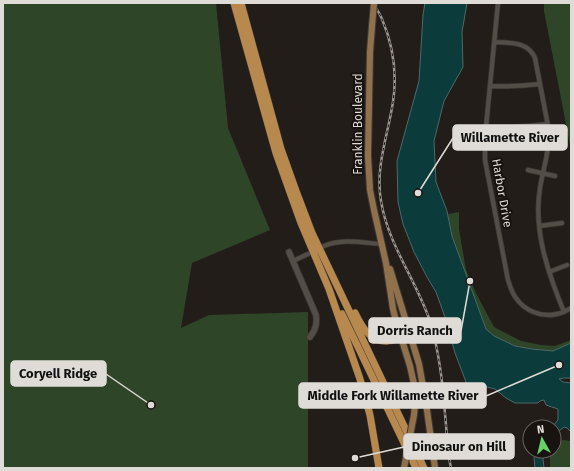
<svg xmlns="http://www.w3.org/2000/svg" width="574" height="471" viewBox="0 0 574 471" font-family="'Fira Sans',sans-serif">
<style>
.green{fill:#2f4527}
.water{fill:#0b3b3b;stroke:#4b6b6a}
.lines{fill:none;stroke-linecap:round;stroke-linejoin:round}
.street-casing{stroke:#3f3a37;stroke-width:5.5}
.secondary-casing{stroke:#3f3a37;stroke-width:7}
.primary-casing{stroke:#3f3a37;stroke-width:8}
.highway-casing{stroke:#3f3a37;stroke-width:8}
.street{stroke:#534d47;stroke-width:4}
.secondary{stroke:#534d47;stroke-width:5.5}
.primary{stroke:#90714c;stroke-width:6}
.highway{stroke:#b8894f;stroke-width:7}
.rail-casing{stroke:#9a9692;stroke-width:2.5}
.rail{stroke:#19130f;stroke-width:1;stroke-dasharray:3;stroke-linecap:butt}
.primary-bridge-casing{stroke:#3f3a37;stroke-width:8;stroke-linecap:butt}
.primary-bridge{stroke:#90714c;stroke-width:6}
.labels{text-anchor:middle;stroke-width:4;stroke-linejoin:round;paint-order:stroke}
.street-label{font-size:12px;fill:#dfdbd7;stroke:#19130f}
.leader{fill:none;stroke:#dfdbd7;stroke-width:1.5}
.callout-dot{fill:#dfdbd7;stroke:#19130f;stroke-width:1.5}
.callout{fill:#dfdbd7;stroke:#dfdbd7;stroke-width:1.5}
.callout-label{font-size:13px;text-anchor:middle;font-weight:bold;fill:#111}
</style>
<rect width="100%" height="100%" fill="#221d18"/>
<!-- green -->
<path class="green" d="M3 3H216L228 128 270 230 192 263 181 328 209 315 308 312V468H3Z
M544 3H571V150L544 11Z
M459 212V229L466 270 476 293 494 327 521 341 541 345 555 346 571 340V343L553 351 532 349 515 346 494 336 486 329 452 236 448 214Z
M563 440 571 441V468H550V456L553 451H554C554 445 558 442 563 440Z"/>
<!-- water -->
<path class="water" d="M425 3H467L462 32 463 67 444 101 434 141 436 182 447 211 452 236 486 329 494 336 515 346 532 349 553 351 571 343V378H564L559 379 563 382 571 383V432L567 428 564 427 559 431 554 437V427H552L558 420V409L546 405 544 400 540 401 538 403H515L506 398 495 389 487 387 476 389 471 387 466 382 455 353 446 320 436 292 427 277 414 252 403 224 398 202 397 161 419 81 423 15Z
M536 451H547L543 459 544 468H535L534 458Z"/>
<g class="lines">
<defs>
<path id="street" d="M498 3 486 127 485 141V160L508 280C510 286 512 293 516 298 524 310 541 318 557 314 562 313 566 311 571 308
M494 42C509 43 528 41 535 58L549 131C550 150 543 169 540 188 533 230 548 273 564 312
M490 86C507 87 523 86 540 84
M486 127C508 128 526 127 547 124
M528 170 555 176
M539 226 562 223
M324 246C343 238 363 243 382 244
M293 261 308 254
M549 272 567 265"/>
<path id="secondary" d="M289 252 316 315C317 324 316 329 310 337"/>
<path id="primary" d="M372 26 370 52 368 156 370 190 374 210 386 263 393 309 396 321 410 366 414 384 415 404
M390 269 419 364 426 403 435 468"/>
<path id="highway" d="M234 3 276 153 301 223 329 289 360 379 370 415 379 468
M241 3 281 149 296 191 312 233 424 468
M355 313C361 325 369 341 385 341 390 341 396 339 401 338
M342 314 359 349 416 468"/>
</defs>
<!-- street casing -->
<use href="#street" class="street-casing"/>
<!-- secondary casing -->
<use href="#secondary" class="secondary-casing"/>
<!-- primary casing -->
<use href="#primary" class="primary-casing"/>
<!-- highway casing -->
<use href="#highway" class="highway-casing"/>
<!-- street -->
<use href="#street" class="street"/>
<!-- secondary -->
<use href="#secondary" class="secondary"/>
<!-- primary -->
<use href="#primary" class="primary"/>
<!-- highway -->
<use href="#highway" class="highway"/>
<defs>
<path id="rail" d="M373 3C376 8 380 14 382 19 393 45 397 75 393 102 388 135 375 167 381 201 388 245 417 281 431 324 439 353 443 384 445 414 447 432 447 451 451 468"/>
</defs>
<!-- rail casing -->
<use href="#rail" class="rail-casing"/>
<!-- rail -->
<use href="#rail" class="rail"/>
<defs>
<path id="primary-bridge" d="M372 26 374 3
M404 468 414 415 415 404"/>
</defs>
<!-- primary-bridge casing -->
<use href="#primary-bridge" class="primary-bridge-casing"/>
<!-- primary-bridge -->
<use href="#primary-bridge" class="primary-bridge"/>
</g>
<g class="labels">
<!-- street labels -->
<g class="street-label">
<text transform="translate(358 124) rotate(-90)" y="4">Franklin Boulevard</text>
<text transform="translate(502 193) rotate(80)" y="4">Harbor Drive</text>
</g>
</g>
<!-- callouts -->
<path class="leader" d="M418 193L453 138M470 281L461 331M151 405L106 374M559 365L486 396M355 458L404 447"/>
<g class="callout-dot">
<circle cx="418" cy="193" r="4"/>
<circle cx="470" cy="281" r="4"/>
<circle cx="151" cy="405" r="4"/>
<circle cx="559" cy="365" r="4"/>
<circle cx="355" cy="458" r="4"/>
</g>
<g class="callout">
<rect x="453" y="125" width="114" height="25" rx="4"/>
<rect x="369" y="318" width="92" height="25" rx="4"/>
<rect x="11" y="361" width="95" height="25" rx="4"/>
<rect x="299" y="383" width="187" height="25" rx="4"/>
<rect x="404" y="434" width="110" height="25" rx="4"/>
</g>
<g class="callout-label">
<text x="510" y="142">Willamette River</text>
<text x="415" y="335">Dorris Ranch</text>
<text x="58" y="378">Coryell Ridge</text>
<text x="393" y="400">Middle Fork Willamette River</text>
<text x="459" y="451">Dinosaur on Hill</text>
</g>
<!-- border -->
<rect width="574" height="471" fill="none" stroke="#dfdbd7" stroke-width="8"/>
<!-- north arrow -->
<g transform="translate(542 439) rotate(352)"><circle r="19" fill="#19130f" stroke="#68635f"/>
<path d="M0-3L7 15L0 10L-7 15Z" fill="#64d468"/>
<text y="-6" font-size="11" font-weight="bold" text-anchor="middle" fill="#dfdbd7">N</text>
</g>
</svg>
